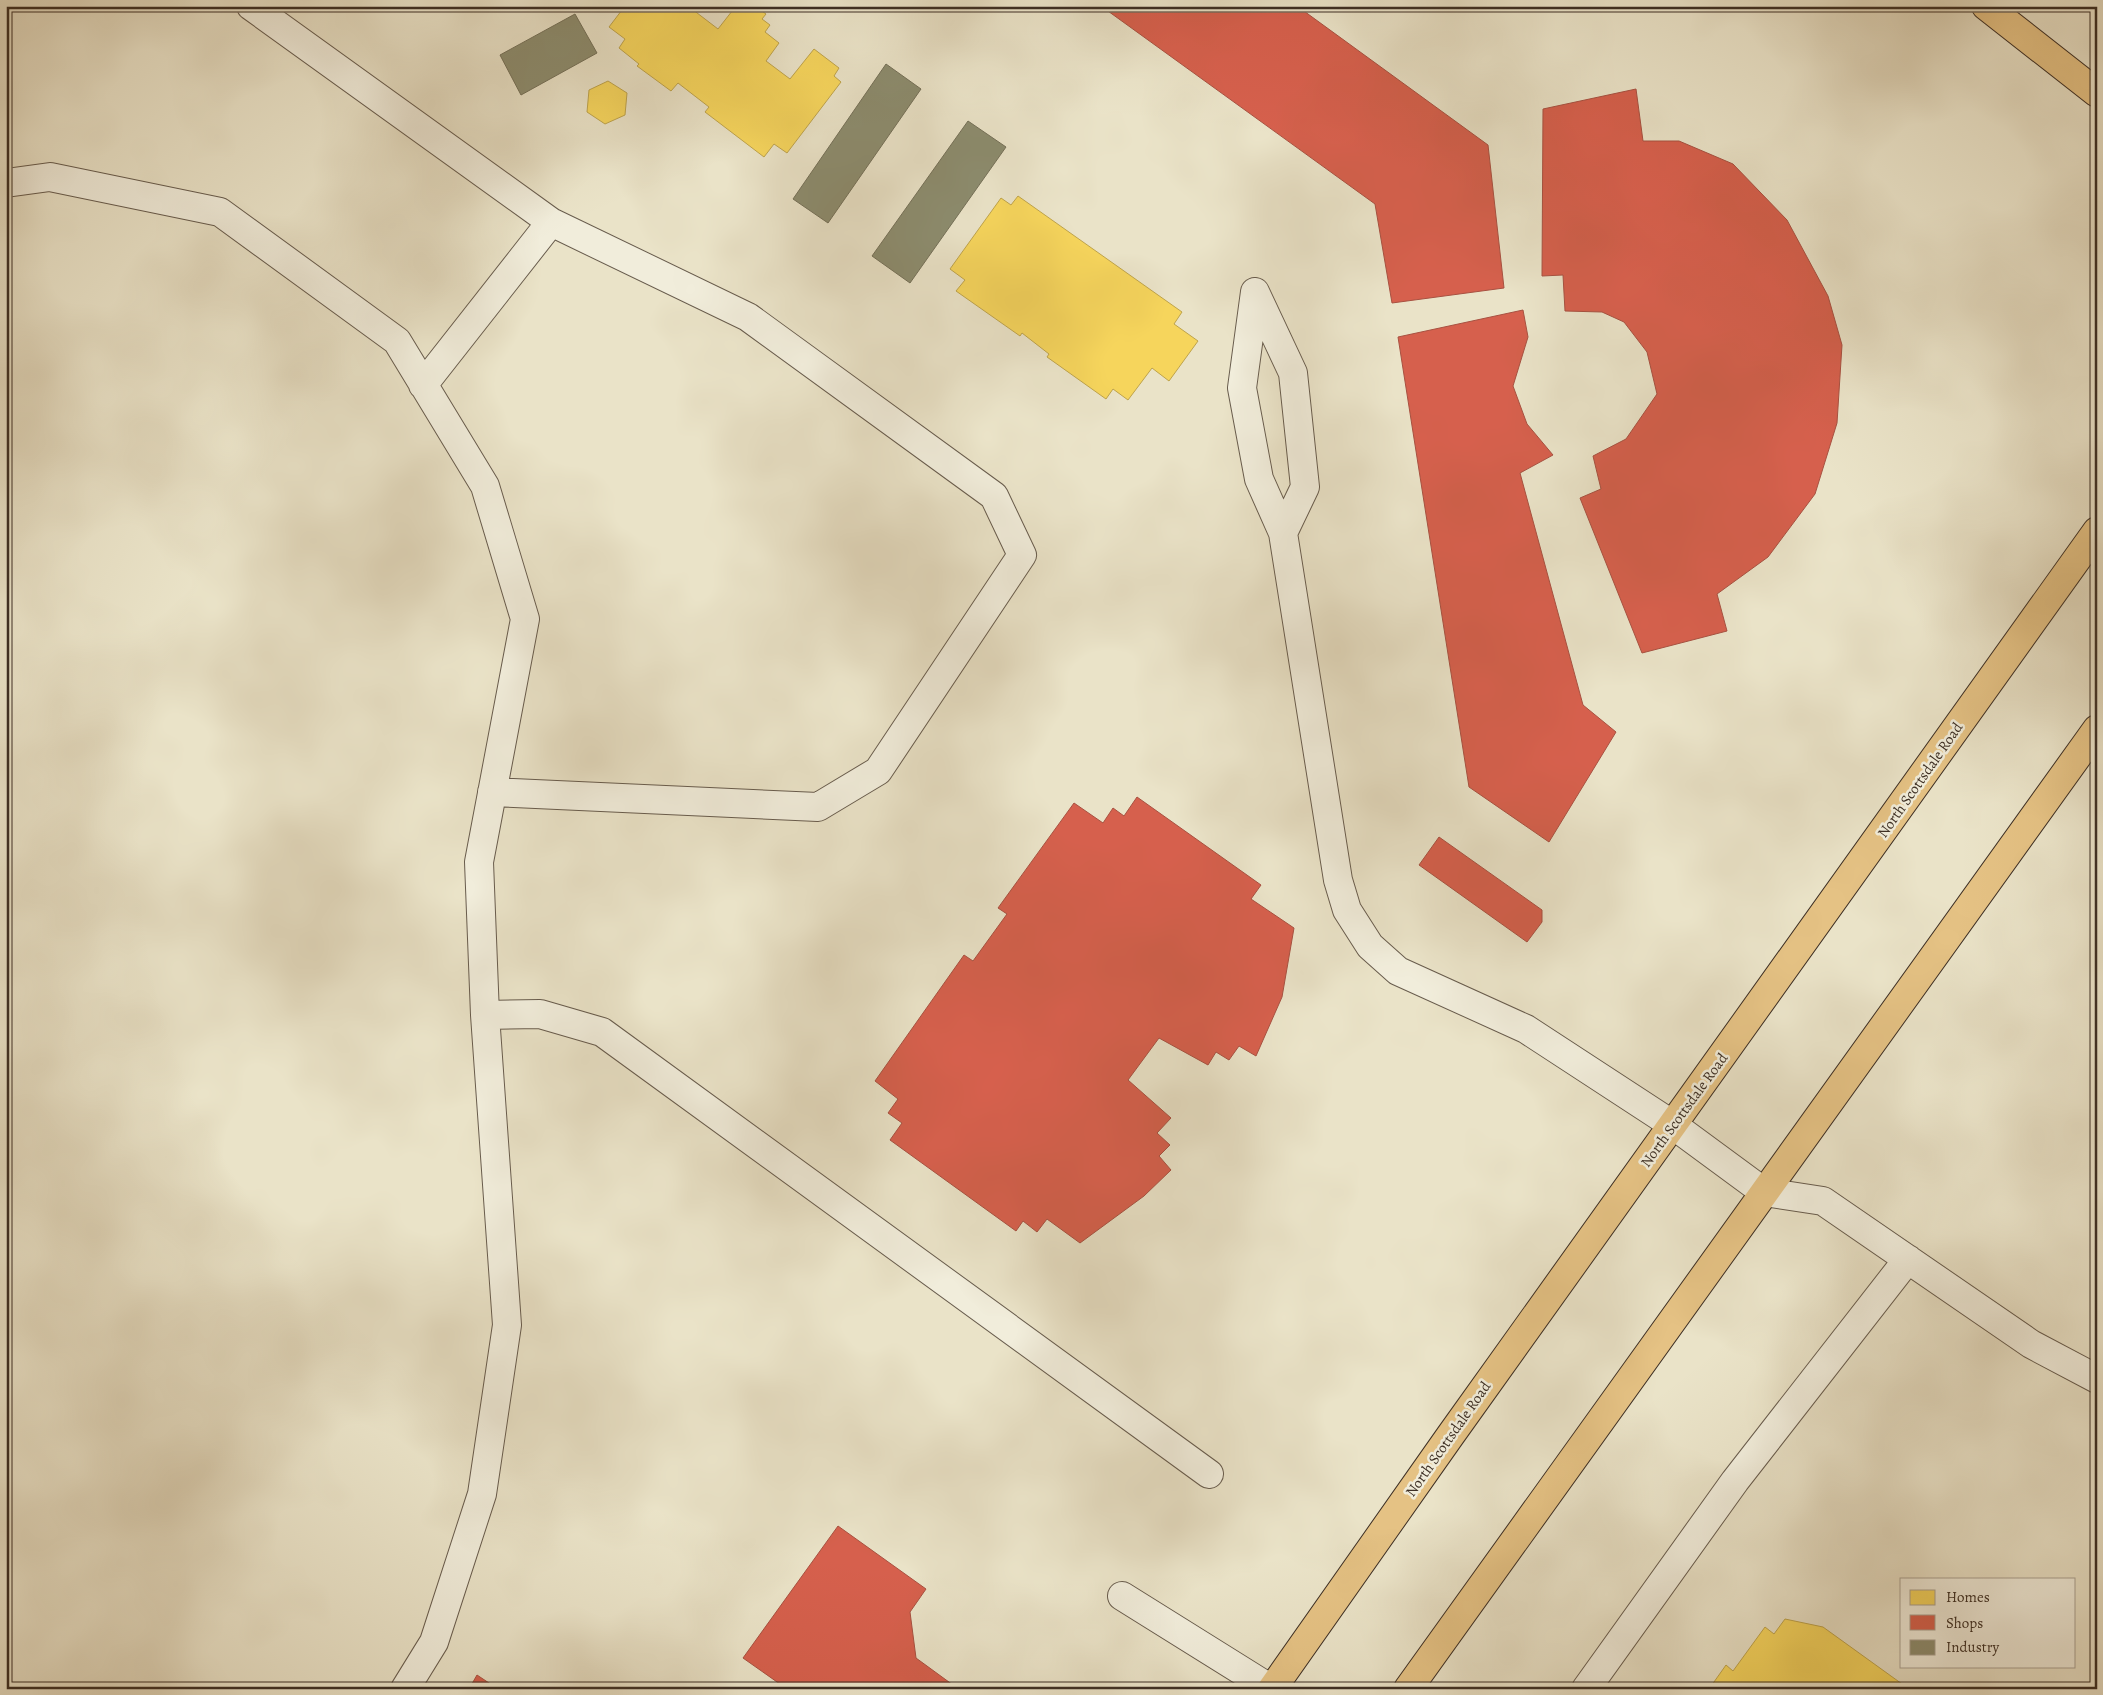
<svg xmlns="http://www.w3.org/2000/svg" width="2103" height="1695" viewBox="0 0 2103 1695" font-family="Alegreya,serif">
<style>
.homes{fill:#f6d55c;stroke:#bea34b}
.shops{fill:#d6604d;stroke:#a85141}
.industry{fill:#8c8c6e;stroke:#747058}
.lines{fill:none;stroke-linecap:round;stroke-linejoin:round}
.minor-casing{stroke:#685c4d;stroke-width:30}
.major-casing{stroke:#3d2f24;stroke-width:30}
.minor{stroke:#f1eddb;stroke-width:28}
.major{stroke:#e5c284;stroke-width:28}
.labels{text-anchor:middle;stroke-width:5;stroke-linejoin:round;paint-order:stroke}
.street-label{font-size:15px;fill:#3d2f24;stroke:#f1eddb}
</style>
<rect width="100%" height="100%" fill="#eae3c8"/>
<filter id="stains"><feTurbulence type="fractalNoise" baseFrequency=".004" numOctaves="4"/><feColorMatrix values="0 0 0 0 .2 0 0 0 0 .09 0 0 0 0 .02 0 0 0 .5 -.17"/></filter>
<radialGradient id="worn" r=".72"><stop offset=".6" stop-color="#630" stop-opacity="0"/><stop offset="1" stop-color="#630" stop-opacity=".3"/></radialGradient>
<!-- homes -->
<path class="homes" d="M625 6H688L718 29 736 6H755L766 14 762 19 770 25 765 32 779 43 766 61 790 79 814 49 839 68 834 76 841 82 787 153 774 144 764 157 705 112 709 107 678 83 671 91 637 66 639 64 619 48 625 39 609 27Z
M608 81 627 93 625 115 605 124 587 112 589 90Z
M1018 196 1182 312 1174 324 1198 341 1169 381 1152 368 1128 400 1113 389 1106 399 1047 357 1049 354 1022 333 1020 336 956 291 965 280 950 269 1001 198 1011 205Z
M1785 1619 1823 1627 1909 1689H1709L1726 1665 1733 1671 1765 1627 1774 1634Z"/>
<!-- shops -->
<path class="shops" d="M1101 6H1297L1488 145 1504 288 1392 303 1375 204Z
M1636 89 1643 141H1679L1733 164 1787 220 1828 296 1842 345 1837 423 1815 494 1768 557 1717 594 1727 631 1642 653 1580 498 1601 489 1593 456 1626 439 1657 394 1647 352 1624 322 1602 312 1565 311 1563 275 1542 276 1543 109Z
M1523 310 1528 337 1513 386 1527 424 1553 455 1520 473 1583 705 1616 732 1549 842 1469 787 1398 337Z
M1137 797 1261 885 1251 899 1294 928 1282 997 1256 1056 1239 1046 1229 1060 1216 1052 1208 1065 1159 1038 1128 1080 1171 1118 1157 1133 1170 1145 1159 1156 1171 1170 1144 1196 1080 1243 1047 1219 1037 1232 1023 1221 1016 1231 890 1140 902 1123 888 1113 898 1099 875 1081 964 955 973 961 1007 914 998 908 1074 803 1103 823 1113 808 1124 816Z
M1439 837 1542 910V922L1527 942 1419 865Z
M838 1526 926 1589 910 1612 916 1658 953 1685 950 1689H787L743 1658Z
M477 1675 498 1689H469Z"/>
<!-- industry -->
<path class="industry" d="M575 14 597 53 521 95 500 55Z
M886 64 921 89 828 223 793 199Z
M968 121 1006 147 910 283 872 256Z"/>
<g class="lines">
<defs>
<path id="minor" d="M251 6 551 222 748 317 994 496 1022 555 878 771 818 807 492 792
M6 183 50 177 220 212 397 341 485 486 525 619 479 862 485 1015 507 1325 482 1494 434 1642 405 1689
M1255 292 1242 388 1259 479 1283 533 1338 880 1347 910 1370 946 1398 971 1526 1029 1673 1125 1764 1192 1823 1201 2031 1344 2097 1379
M1255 292 1293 373 1305 487 1283 533
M423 385 551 222
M485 1015 540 1014 602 1032 1209 1474
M1122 1596 1271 1689
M1586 1689 1735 1481 1908 1259"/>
<path id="major" d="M1986 6 2097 93
M1272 1689 1450 1436 2097 531
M1408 1689 2097 729"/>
</defs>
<!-- minor casing -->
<use href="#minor" class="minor-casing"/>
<!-- major casing -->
<use href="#major" class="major-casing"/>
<!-- minor -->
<use href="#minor" class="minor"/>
<!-- major -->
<use href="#major" class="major"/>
</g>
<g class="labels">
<!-- street labels -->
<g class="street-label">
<text transform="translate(1920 780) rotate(-55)" y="5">North Scottsdale Road</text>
<text transform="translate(1684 1110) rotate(-54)" y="5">North Scottsdale Road</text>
<text transform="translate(1448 1439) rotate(-55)" y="5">North Scottsdale Road</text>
</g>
</g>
<!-- margin -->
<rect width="2103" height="1695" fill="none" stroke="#eae3c8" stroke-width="25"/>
<rect x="8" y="8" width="2088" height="1680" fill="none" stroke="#3d2f24" stroke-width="2.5"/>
<rect x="12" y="12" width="2078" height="1670" fill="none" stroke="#3d2f24"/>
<!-- legend -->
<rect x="1900" y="1578" width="175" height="90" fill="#f1eddb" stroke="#a9a192"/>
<rect x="1910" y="1590" width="25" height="15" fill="#f6d55c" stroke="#a9a192"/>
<text x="1946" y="1602" font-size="15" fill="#3d2f24">Homes</text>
<rect x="1910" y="1615" width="25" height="15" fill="#d6604d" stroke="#a9a192"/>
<text x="1946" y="1628" font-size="15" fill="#3d2f24">Shops</text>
<rect x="1910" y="1640" width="25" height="15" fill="#8c8c6e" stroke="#a9a192"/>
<text x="1946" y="1652" font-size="15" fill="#3d2f24">Industry</text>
<rect width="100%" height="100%" filter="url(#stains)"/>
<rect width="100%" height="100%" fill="url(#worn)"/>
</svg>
